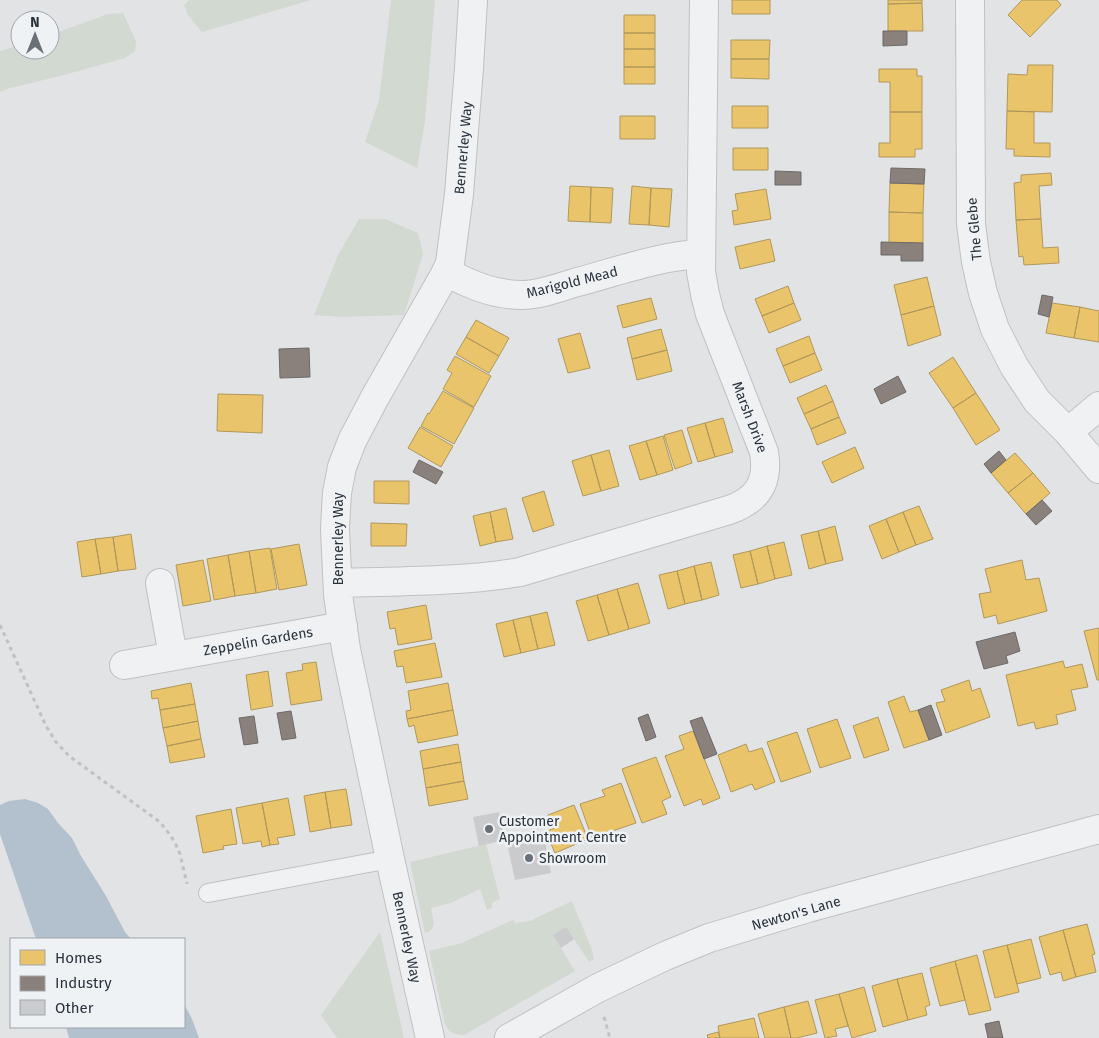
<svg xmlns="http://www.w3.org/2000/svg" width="1099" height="1038" viewBox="0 0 1099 1038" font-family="'Fira Sans',sans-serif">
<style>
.green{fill:#d2d9d1}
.water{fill:#b2c1cd}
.homes{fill:#e9c46a;stroke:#b0985c}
.industry{fill:#8a817c;stroke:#6d6969}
.building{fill:#c9cbcd}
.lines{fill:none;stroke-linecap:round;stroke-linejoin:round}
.lane-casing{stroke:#bfc1c3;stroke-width:20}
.street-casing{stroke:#bfc1c3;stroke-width:30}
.path{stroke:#bfc2c4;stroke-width:3;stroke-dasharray:4 4;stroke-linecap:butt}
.lane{stroke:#f0f1f3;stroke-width:18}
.street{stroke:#f0f1f3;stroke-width:28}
.poi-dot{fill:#6a7077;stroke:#eff2f5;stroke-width:2}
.labels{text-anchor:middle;stroke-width:5;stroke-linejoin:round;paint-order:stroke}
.street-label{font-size:14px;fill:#2a323c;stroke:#eff2f5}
.poi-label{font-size:14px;fill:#2a323c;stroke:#eff2f5;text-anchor:start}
</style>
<rect width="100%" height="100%" fill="#e1e3e5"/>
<!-- green -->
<path class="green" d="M189 0H311L202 32 188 15 184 5Z
M391 0H435L425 121 417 168 365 142 379 100Z
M123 13 136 41 135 51 125 58 64 75 10 88 0 92V51L20 45V50H50V35L108 14Z
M359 219H385L418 233 423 254 404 315 343 317 314 315 338 255Z
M486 844 500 899 492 903V908L487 910 480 889 451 903 431 908C433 919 438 929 425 933L410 862Z
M572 901 592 950 594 959 589 962 566 927 553 935 575 971 464 1035C456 1035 449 1033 445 1024L429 951 462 943 513 920 515 923 530 921Z
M380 932 404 1038H337L321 1015Z"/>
<!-- water -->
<path class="water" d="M25 799 38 803 48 809 58 823 72 838 81 856 106 896 125 932 131 939H36L0 834V805L9 801Z
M184 1004 192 1019 199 1038H69L66 1027H184Z"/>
<!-- homes -->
<path class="homes" d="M732 0H770V14H732Z
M888 0H922V3L888 4Z
M1022 0H1057L1061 5 1030 37 1008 15Z
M922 3 923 31H888V4Z
M624 15H655V33H624Z
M624 33H655V49H624Z
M731 40H770L769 59H731Z
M624 49H655V67H624Z
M731 59H769V79L731 78Z
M1028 65H1053L1052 112 1007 111 1008 74 1027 75Z
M624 67H655V84H624Z
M879 69H917V76H922V112H890V82H879Z
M732 106H768V128H732Z
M1007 111 1034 112V143H1050V157L1014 156V149H1006Z
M890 112H922V149H915V157H879V143H890Z
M620 116H655V139H620Z
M733 148H768V170H733Z
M1051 173 1052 185 1039 186 1041 219 1016 220 1014 183 1021 182V175Z
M890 183 924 184 923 213 889 212Z
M570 186 591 187 590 222 568 221Z
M632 186 651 188 649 225 629 224Z
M591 187 613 188 611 223 590 222Z
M651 188 672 189 669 227 649 225Z
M766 189 771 219 734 225 732 211 738 210 735 194Z
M889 212 923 213V243H889Z
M1041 219 1043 248 1058 247 1059 263 1024 265 1023 256 1019 257 1016 220Z
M770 239 775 261 740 269 735 247Z
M927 277 934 306 901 315 894 285Z
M788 286 794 303 762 316 755 299Z
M651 298 657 319 623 328 617 306Z
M794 303 801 320 769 333 762 316Z
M1052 303 1080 307 1074 338 1046 333Z
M934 306 941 335 908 346 901 315Z
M1080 307 1099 311V342L1074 338Z
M476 320 509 338 499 356 466 337Z
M661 329 667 350 632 359 627 338Z
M580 333 590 368 568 373 558 339Z
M809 336 815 353 783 366 776 349Z
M466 337 499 356 489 373 456 354Z
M667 350 672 371 637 380 632 359Z
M815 353 822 370 790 383 783 366Z
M455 356 491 376 474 407 443 389 452 373 447 370Z
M953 357 976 393 953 408 929 373Z
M826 385 833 401 804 414 797 398Z
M443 391 474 408 454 444 421 426 428 413 429 414Z
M976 393 1000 430 976 445 953 408Z
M218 394 263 395 262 433 217 431Z
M833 401 839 417 811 429 804 414Z
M839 417 846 433 817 445 811 429Z
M723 418 733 452 715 457 705 423Z
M705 423 715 457 698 462 687 428Z
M420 427 453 446 441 467 408 448Z
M682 430 692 463 675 469 664 435Z
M663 436 673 470 657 475 646 441Z
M646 441 657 475 640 480 629 446Z
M855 447 864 468 832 483 822 462Z
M609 450 619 486 601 491 591 455Z
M1015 453 1033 473 1008 493 991 473Z
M591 455 601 491 583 496 572 461Z
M1033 473 1050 493 1026 514 1008 493Z
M374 481H409V504L374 503Z
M544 491 554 525 533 532 522 498Z
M919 506 933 539 916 545 903 512Z
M506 508 513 539 496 542 490 512Z
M490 512 496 542 480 546 473 516Z
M903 512 916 545 899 552 886 519Z
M886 519 899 552 882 559 869 526Z
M371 523 407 524 406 546H371Z
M835 526 843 560 826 564 818 531Z
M818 531 826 564 809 569 801 535Z
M131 534 136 569 118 571 113 537Z
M113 537 118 571 101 574 95 539Z
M95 539 101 574 82 577 77 542Z
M784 542 792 575 775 579 767 546Z
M299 544 307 585 279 590 271 549Z
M767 546 775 579 758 584 750 551Z
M270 548 277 589 256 593 249 551Z
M249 551 256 593 235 596 228 555Z
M750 551 758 584 741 588 733 555Z
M228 555 235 596 214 600 207 559Z
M203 560 211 601 183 606 176 565Z
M1022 560 1026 580 1039 578 1047 611 998 624 996 615 984 618 979 594 991 592 985 569Z
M711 562 719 595 702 600 694 566Z
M694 566 702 600 685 604 677 571Z
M677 571 685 604 668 609 659 575Z
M638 583 650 623 629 629 617 589Z
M617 589 629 629 609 635 597 595Z
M597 595 609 635 588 641 576 601Z
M426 605 432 639 398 645 395 628 390 629 387 612Z
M547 612 555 645 538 649 530 616Z
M530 616 538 649 521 653 513 620Z
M513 620 521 653 504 657 496 624Z
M1099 628V680H1097L1084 631Z
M435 643 442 677 406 683 403 666 397 667 394 651Z
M1063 661 1065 668 1082 664 1088 687 1071 690 1076 710 1056 715 1058 724 1036 729 1034 722 1018 726 1006 675Z
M316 662 322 700 291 705 286 673 303 670 302 664Z
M268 671 273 706 251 710 246 675Z
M969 680 972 691 980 688 990 717 946 733 936 703 945 701 941 690Z
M191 683 195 704 160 710 158 698 152 699 151 691Z
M448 683 453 710 407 719 406 711 411 710 408 691Z
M904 696 910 712 918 710 929 740 904 748 888 702Z
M195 704 198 721 163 728 160 710Z
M453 710 458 735 418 743 414 725 409 727 407 719Z
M878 717 889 750 864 758 853 726Z
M837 719 851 758 820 768 807 729Z
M198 721 201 739 167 746 163 728Z
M693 731 720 798 703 805 701 799 684 806 665 756 684 749 679 736Z
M797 732 811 772 781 782 767 742Z
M201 739 205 757 170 763 167 746Z
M458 744 461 762 423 769 420 751Z
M746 744 749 752 762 748 775 782 755 790 752 784 731 792 718 755Z
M656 757 671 797 662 801 667 814 642 823 622 769Z
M461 762 464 781 426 788 423 769Z
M464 781 468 799 429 806 426 788Z
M621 783 636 823 592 838 580 804 605 796 602 790Z
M346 789 352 825 331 828 325 792Z
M325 792 331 828 310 832 304 796Z
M288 798 295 835 277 838 279 844 270 845 262 803Z
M262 803 270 845 262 847 261 841 243 844 236 808Z
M574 805 588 839 555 853 546 832 554 828 548 815Z
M231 809 237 844 223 846 224 849 203 853 196 816Z
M1087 924 1095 954 1092 955 1096 972 1076 977 1063 930Z
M1063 930 1076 977 1063 981 1061 972 1050 975 1039 937Z
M1031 939 1041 978 1017 984 1007 945Z
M1007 945 1019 992 995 998 983 951Z
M977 955 991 1010 969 1015 955 961Z
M955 961 965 1000 940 1006 930 968Z
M922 973 930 1005 925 1007 927 1015 908 1020 897 979Z
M897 979 908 1020 883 1027 872 986Z
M864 987 876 1031 852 1038 839 994Z
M839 994 848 1026 835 1029 837 1036 825 1038 815 1000Z
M808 1001 817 1033 797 1038H791L784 1007Z
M784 1007 791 1038H765L758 1014Z
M754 1018 759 1038H720L718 1026Z
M718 1032 720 1038H708L707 1035Z"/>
<!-- industry -->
<path class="industry" d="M883 31H907V45L883 46Z
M891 168 925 169 924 184 890 183Z
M775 171 801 172V185H775Z
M881 242 923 243V261H901V255H881Z
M1042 295 1053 297 1049 317 1038 314Z
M309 348 310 377 280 378 279 349Z
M898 376 906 392 881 404 874 389Z
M999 451 1006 460 991 473 984 464Z
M419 460 443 472 436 484 413 472Z
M1042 500 1052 511 1036 525 1026 514Z
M1015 632 1020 651 1006 656 1008 663 984 669 976 642Z
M931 705 942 735 929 740 918 710Z
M291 711 296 738 282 740 277 713Z
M648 714 656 737 646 741 638 718Z
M254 716 258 743 244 745 239 718Z
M702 717 717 754 704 759 690 721Z
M999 1021 1003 1038H988L985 1024Z"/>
<!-- building -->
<path class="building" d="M499 812 505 840 479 846 473 817Z
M544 836 551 873 515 880 507 843Z
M566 927 574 939 561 948 553 935Z"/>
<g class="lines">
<defs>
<path id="lane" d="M208 893 390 859"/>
<path id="street" d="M970 0 971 224 976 262 983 293 995 329 1014 366 1037 401 1068 432 1099 469
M446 272C471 285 494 295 522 295 540 295 558 288 574 283 616 272 658 256 701 254
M1068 432 1099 406
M160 583 173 656
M338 583C399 581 460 582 520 572L729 510C758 500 769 482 764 452L710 314 705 294 701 272 704 0
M124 665 343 626
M430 1038 390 859 346 649 338 595 335 529 336 509 337 493 342 467 352 441 374 399 444 276 450 263 459 194 469 68 473 0
M509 1038 598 988 665 956 709 938 808 908 1099 829"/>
</defs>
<!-- lane casing -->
<use href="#lane" class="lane-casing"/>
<!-- street casing -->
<use href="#street" class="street-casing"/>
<!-- path -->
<path class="path" d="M0 625 46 726 56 742 69 756 160 822 171 836 176 845 180 854 187 884
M604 1017 610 1038"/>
<!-- lane -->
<use href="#lane" class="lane"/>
<!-- street -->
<use href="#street" class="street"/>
</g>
<!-- markers -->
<g class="poi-dot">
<circle cx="489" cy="829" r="5"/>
<circle cx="529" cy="858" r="5"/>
</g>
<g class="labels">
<!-- street labels -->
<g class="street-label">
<text transform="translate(463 148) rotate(-85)" y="5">Bennerley Way</text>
<text transform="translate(974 229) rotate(-95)" y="5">The Glebe</text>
<text transform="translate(572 282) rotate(-14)" y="5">Marigold Mead</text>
<text transform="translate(750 417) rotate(69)" y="5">Marsh Drive</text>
<text transform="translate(338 539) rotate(-90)" y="5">Bennerley Way</text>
<text transform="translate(258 641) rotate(-10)" y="5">Zeppelin Gardens</text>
<text transform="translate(796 913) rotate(-16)" y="5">Newton's Lane</text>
<text transform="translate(407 937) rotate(78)" y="5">Bennerley Way</text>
</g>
<!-- poi labels -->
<g class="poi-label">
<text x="499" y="826">Customer<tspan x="499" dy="16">Appointment Centre</tspan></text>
<text x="539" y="863">Showroom</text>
</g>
</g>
<!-- legend -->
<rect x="10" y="938" width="175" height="90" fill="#eff2f5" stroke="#a0a5ab"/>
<rect x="20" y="950" width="25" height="15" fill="#e9c46a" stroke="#a0a5ab"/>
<text x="55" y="963" font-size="15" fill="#2a323c">Homes</text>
<rect x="20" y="976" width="25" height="15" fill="#8a817c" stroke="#a0a5ab"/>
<text x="55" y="988" font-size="15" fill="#2a323c">Industry</text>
<rect x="20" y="1000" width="25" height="15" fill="#c9cbcd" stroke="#a0a5ab"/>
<text x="55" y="1013" font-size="15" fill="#2a323c">Other</text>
<!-- north arrow -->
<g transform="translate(35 35)"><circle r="24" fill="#eff2f5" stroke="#a0a5ab"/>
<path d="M0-4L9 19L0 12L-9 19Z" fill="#6a7077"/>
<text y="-8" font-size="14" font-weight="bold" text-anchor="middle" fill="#2a323c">N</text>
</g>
</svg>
